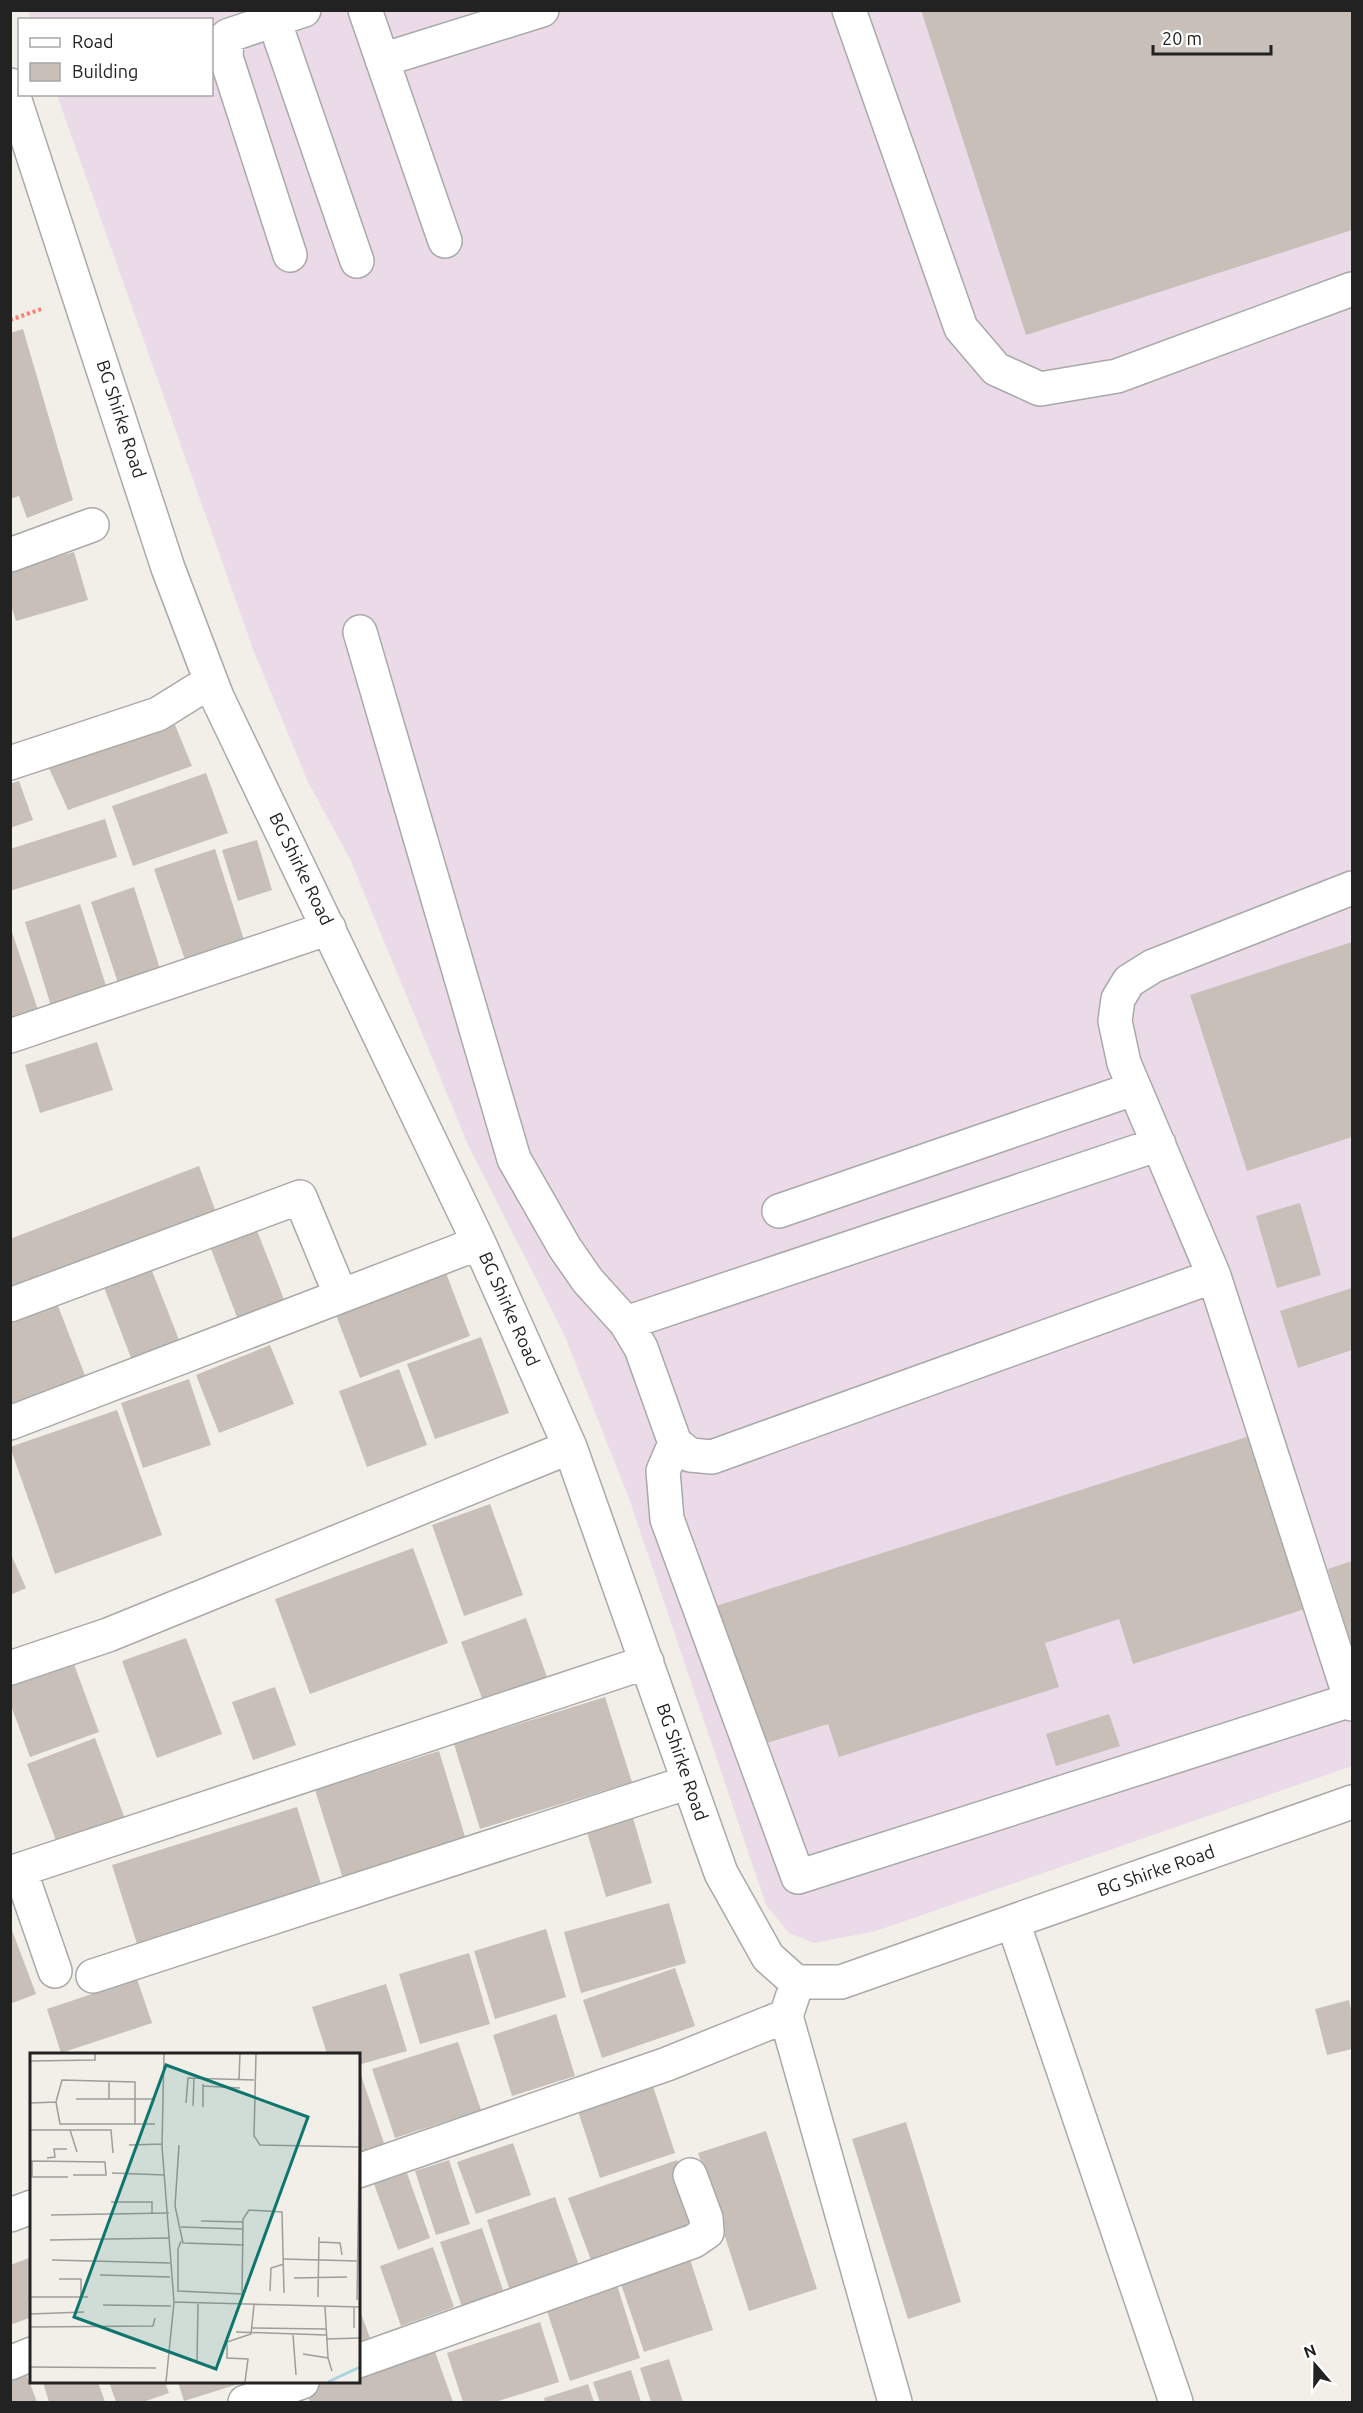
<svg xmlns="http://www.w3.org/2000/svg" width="1363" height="2413" viewBox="0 0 1363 2413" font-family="Ubuntu,sans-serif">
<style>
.industrial{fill:#ebdbe8}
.building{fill:#c7bfb8}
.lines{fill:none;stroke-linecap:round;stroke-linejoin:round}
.minor-casing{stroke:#a9a9a9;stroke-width:36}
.path{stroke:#fa8072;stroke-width:4;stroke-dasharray:3 3;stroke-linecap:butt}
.minor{stroke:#fff;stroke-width:33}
.labels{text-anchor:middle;stroke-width:4.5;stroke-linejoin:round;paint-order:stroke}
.street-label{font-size:18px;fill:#222;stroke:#fff}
.inset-river{fill:none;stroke:#aad3df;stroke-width:3}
.inset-road{fill:none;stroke:#9f9d99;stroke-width:1.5}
.view{fill:#0f766e;fill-opacity:0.15;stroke:#0f766e;stroke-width:3}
.inset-edge{fill:none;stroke:#222;stroke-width:3}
</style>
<rect width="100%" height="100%" fill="#f2efe9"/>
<!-- industrial -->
<path class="industrial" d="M28 11H1352V1766L876 1931 814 1943 789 1933 766 1905 630 1501 564 1334 469 1147 350 859 308 782 253 649 57 95 212 94V20L31 19Z"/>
<!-- building -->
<path class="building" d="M921 10H1352V230L1026 335Z
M23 329 73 500 27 518 19 496 10 499V333Z
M74 552 88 600 16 621 10 602V570Z
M175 725 192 766 68 810 49 768Z
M206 773 228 833 133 866 112 806Z
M19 781 33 820 10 828V784Z
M105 819 117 857 10 891V849Z
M257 840 272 890 238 901 222 850Z
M215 849 244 940 185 960 154 869Z
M134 887 162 975 120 989 91 902Z
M80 904 108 992 52 1009 25 922Z
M10 926 39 1013 10 1022Z
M1352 942V1137L1247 1171 1190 995Z
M97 1042 113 1090 40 1113 25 1065Z
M199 1166 217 1215 10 1294V1239Z
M1300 1203 1321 1275 1277 1288 1256 1216Z
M254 1223 287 1307 240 1325 208 1241Z
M149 1263 181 1345 133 1363 102 1282Z
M446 1273 470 1336 360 1378 336 1315Z
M1352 1288V1350L1298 1368 1280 1311Z
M56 1301 88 1383 10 1412V1318Z
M481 1337 509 1413 435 1439 407 1364Z
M270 1345 294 1404 219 1433 196 1375Z
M399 1369 427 1445 367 1467 339 1391Z
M189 1379 211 1445 143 1468 121 1403Z
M117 1410 162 1535 55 1574 10 1447Z
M1253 1435 1308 1608 1133 1664 1119 1619 1045 1643 1059 1687 839 1757 828 1724 760 1745 716 1606Z
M490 1504 523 1595 464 1616 432 1525Z
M413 1548 448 1643 310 1694 275 1599Z
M10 1552 26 1588 10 1595Z
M1352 1561V1647L1328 1569Z
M526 1618 547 1677 483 1701 461 1642Z
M186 1638 222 1734 157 1758 122 1661Z
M71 1656 99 1732 30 1757 10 1703V1677Z
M275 1687 296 1745 253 1760 232 1702Z
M605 1697 632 1782 480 1829 454 1744Z
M1109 1714 1120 1746 1056 1766 1046 1734Z
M95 1738 128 1827 60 1851 27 1764Z
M439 1751 466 1840 343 1879 315 1790Z
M297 1807 322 1887 137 1944 112 1865Z
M633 1818 652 1883 606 1897 587 1832Z
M669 1903 686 1963 581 1993 564 1932Z
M10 1925 36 1994 10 2004Z
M546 1929 566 1997 495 2019 474 1951Z
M469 1953 490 2024 420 2044 399 1974Z
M675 1968 695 2026 602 2058 583 2000Z
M137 1979 152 2023 61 2053 47 2009Z
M386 1984 407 2051 358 2065V2054H327L312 2007Z
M1349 2000 1352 2014V2049L1327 2055 1315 2009Z
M556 2014 575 2076 512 2096 493 2035Z
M458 2042 481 2110 395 2138 372 2069Z
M361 2075 386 2149 358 2158V2076Z
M651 2080 675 2153 600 2178 576 2105Z
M906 2122 961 2302 908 2319 852 2139Z
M766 2131 817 2289 749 2311 698 2153Z
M513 2143 531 2195 476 2214 457 2162Z
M449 2160 470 2224 436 2235 415 2171Z
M677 2160 700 2225 592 2263 568 2198Z
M407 2173 430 2238 398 2250 374 2184Z
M555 2197 580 2268 510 2291 487 2220Z
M482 2228 504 2293 462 2307 440 2242Z
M433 2247 454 2307 401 2326 380 2266Z
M688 2253 713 2330 644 2352 618 2275Z
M32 2257V2317L10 2325V2265Z
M616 2282 640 2358 570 2381 545 2305Z
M358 2305 370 2338 358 2342Z
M540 2322 559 2382 495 2402H463L447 2353Z
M432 2343 453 2402H310L305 2387 321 2382H358V2368Z
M669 2359 683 2402H651L640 2368Z
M24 2368 37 2402H10V2374Z
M631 2370 641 2402H600L593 2382Z
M43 2382H98L105 2402H49Z
M109 2382H165L169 2393 143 2402H116Z
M178 2382H245L184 2401Z
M588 2384 594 2402H545L544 2398Z"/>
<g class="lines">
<defs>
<path id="minor" d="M365 10 445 241
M849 10 961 328 996 369 1040 389 1117 376 1352 289
M274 20 357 261
M382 60 542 10
M10 85 168 568 217 697 479 1243 570 1447 721 1873 768 1957 796 1982H841L1352 1802
M290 255 226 57 227 36 304 10
M10 555 92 525
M360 632 514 1159 565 1248 588 1281 626 1323 641 1348 675 1443 690 1455 712 1457 1214 1276
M10 763 158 714 211 681
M1352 888 1153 966 1129 981 1118 999 1115 1021 1124 1063 1214 1276 1352 1704
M10 1036 329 928
M779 1211 1133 1089
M10 1305 300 1197 341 1296
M626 1323 1159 1144
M10 1423 479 1243
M675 1443 663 1471 667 1519 798 1877 1351 1700
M10 1668 108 1635 570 1447
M20 1870 55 1971
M10 1873 647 1662
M1013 1922 1176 2402
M93 1976 689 1782
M793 1995 786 2016 895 2402
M358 2171 667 2064 786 2016
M10 2215 32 2207
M358 2361 694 2241 707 2232 706 2218 690 2175
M10 2363 32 2354
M245 2402 302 2382"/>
</defs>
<!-- minor casing -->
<use href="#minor" class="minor-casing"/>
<!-- path -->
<path class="path" d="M10 320 44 308"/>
<!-- minor -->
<use href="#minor" class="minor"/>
</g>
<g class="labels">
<!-- street labels -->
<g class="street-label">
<text transform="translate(121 419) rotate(72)" y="6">BG Shirke Road</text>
<text transform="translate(301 869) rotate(64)" y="6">BG Shirke Road</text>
<text transform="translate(509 1309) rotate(66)" y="6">BG Shirke Road</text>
<text transform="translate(682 1762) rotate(71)" y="6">BG Shirke Road</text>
<text transform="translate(1156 1871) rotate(-19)" y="6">BG Shirke Road</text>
</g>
</g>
<!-- overview -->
<g transform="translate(30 2053)">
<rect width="330" height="330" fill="#f2efe9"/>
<path class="inset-river" d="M298 329 330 314"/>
<path class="inset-road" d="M134 1 132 93 144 249 330 254M226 1 224 83 230 92 329 94M0 8 65 7V1M209 26 210 1M79 28V46H123M173 33 210 35M46 46H79M26 49 30 71H125M0 50 26 49 32 27 105 29V71M156 50 158 25 224 27M163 53 164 25M173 54V31M0 77H81L83 100M40 77 47 99M99 92 132 91M149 92 145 153 153 190 214 192M17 105 25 104 24 96H37M82 120 135 122M0 124H38M2 124V108L75 109 76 122H43M81 149H122V161M21 162 139 160M171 168 213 169M151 174 213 176M20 187 140 185M151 188 148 196V238L212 241M289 189 310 190 312 202M254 206 327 208M22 207 140 210M70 222 140 224M264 225 317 224M29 226H51V244M240 238 241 215 254 211M0 244H58M288 244 289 184M212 247 213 166 219 157 252 159 254 240M327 247 330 46M73 252 141 253M295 254 298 305M324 254V275M0 261 54 259M0 274 123 273 125 265M222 275 296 276M206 279 296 282M263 282 266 322M296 286 330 285M273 301 298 305 302 318M167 309 168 251M0 314 126 315M136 329 144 249M215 329 218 306 197 305V289L221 281 224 252"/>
<path class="view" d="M136 12 278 64 186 316 44 264Z"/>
<rect width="330" height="330" class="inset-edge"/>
</g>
<!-- border -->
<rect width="1363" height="2413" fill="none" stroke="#222222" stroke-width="24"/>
<!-- legend -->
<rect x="18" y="18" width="195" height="78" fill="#ffffff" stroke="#a7a7a7" stroke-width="1.5"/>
<rect x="30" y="38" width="30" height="9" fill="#ffffff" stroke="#a7a7a7" stroke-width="1.5"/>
<text x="72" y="48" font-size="18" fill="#222222">Road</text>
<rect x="30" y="63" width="30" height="18" fill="#c7bfb8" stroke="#a7a7a7" stroke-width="1.5"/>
<text x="72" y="78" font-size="18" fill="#222222">Building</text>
<!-- north arrow -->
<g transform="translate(1315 2365) rotate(340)" stroke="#ffffff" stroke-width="4.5" paint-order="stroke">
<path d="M0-4.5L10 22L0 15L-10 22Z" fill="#222222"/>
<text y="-9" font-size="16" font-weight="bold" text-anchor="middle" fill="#222222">N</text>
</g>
<!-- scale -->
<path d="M1153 45v9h118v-9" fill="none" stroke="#222222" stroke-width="3"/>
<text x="1162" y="45" font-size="18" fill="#222222" stroke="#ffffff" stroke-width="4.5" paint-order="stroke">20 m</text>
</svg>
